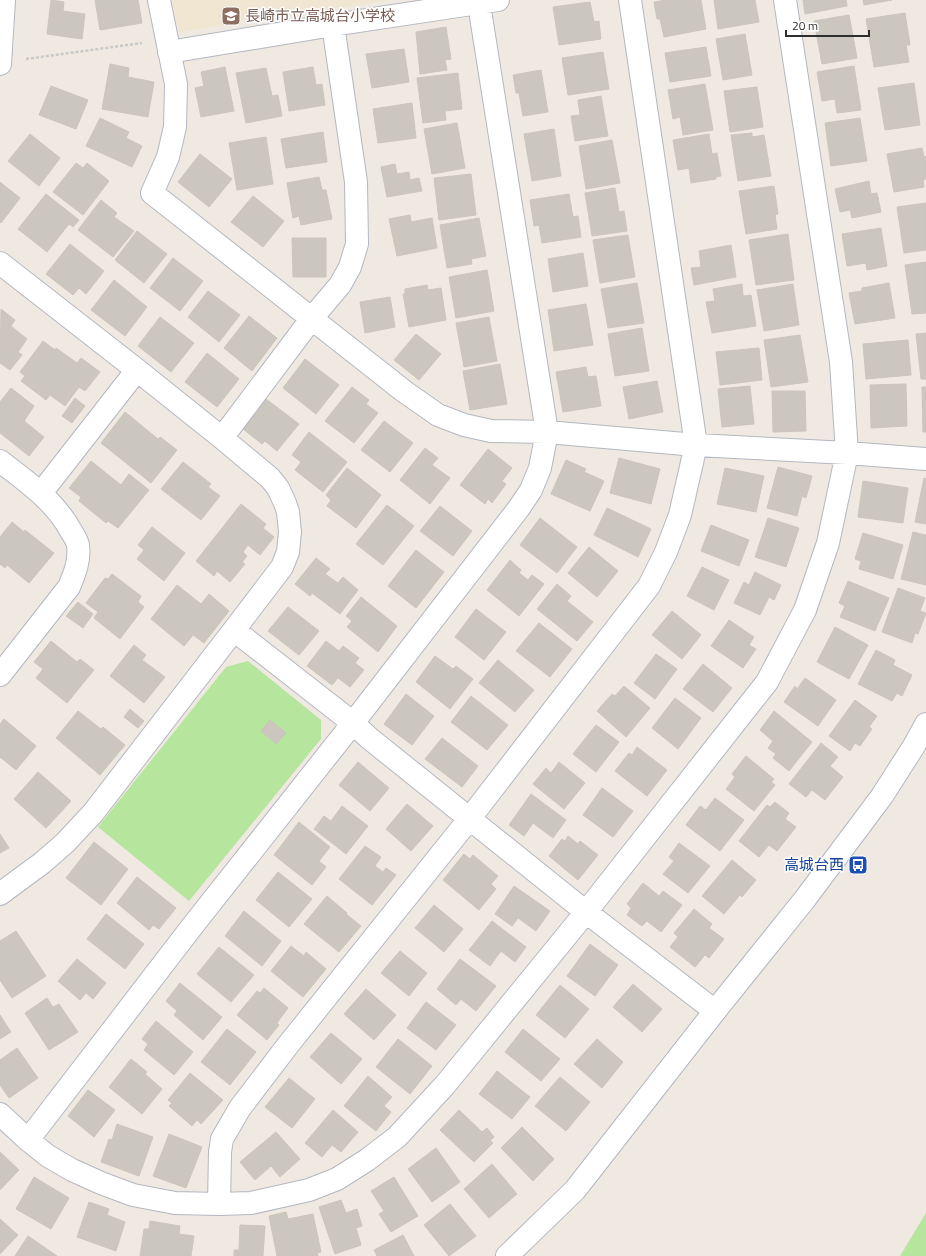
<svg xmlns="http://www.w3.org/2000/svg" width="926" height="1256" viewBox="0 0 926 1256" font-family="'Titillium Web','Noto Sans JP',sans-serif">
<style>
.education{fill:#f0e6d1}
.green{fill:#b6e59e}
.building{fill:#cbc7bf;stroke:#cbc5ba}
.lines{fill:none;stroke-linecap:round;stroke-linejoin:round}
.minor-casing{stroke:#b4b7c1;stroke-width:24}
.tertiary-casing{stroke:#b4b7c1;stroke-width:24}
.path{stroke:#c9c9c9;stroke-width:2.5;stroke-dasharray:3 2;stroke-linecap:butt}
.minor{stroke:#fff;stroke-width:22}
.tertiary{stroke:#fff;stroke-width:22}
.labels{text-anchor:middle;stroke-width:3;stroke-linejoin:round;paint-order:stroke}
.education-label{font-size:15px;fill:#785e54;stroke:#fff;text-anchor:start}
.transit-label{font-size:15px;fill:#164399;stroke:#fff;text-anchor:end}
</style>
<rect width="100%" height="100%" fill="#efe9e1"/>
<!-- education -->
<path class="education" d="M172 0H392L179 32Z"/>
<!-- green -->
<path class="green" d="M248 661 321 720V739L189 901 98 827 226 667Z
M926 1213V1256H900Z"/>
<!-- building -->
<path class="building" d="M51 0 64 2 63 11 85 14 82 39 47 34Z
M95 0H138L142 23 100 30Z
M666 0H701L706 29 664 37 660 19H657L654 2Z
M714 0H755L759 22 718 29Z
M803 0H846L847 6 805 14Z
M863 0H892L864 5Z
M590 2 594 22 599 21 601 39 559 45 553 7Z
M905 13 910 45H906L909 62 874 67 866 19Z
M849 15 857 58 822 64 814 21Z
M446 27 451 59 445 60 447 70 420 74 416 32Z
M745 34 752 75 723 80 716 39Z
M706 47 711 76 670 82 665 53Z
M404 49 409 82 372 88 366 54Z
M603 52 609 89 568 95 562 58Z
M110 64 129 68 128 77 154 82 148 117 102 109Z
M854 66 861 110 837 113 835 99 822 101 817 72Z
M225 67 234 111 201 117 195 88 204 86 201 72Z
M313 67 316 85 322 84 325 105 289 111 283 72Z
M266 68 272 96 278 95 282 116 246 123 236 73Z
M541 70 548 112 523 116 519 93H516L513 75Z
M458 73 462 109 445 111 446 120 423 123 417 78Z
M914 83 920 125 885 130 878 88Z
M705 84 713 130 683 135 680 117 673 119 668 90Z
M51 86 88 100 76 129 39 115Z
M757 87 763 127 730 132 724 91Z
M601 96 608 136 575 141 571 116 580 115 578 100Z
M412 103 416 138 378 143 373 109Z
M100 118 129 132 126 138 142 146 132 167 86 146Z
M860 118 867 161 831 166 825 123Z
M457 123 465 168 432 174 424 129Z
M554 129 561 176 532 181 524 134Z
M323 132 327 162 286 168 281 139Z
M752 133V137L764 135 771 176 738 181 731 135Z
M30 134 60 158 39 186 8 161Z
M709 134 712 154 717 153 721 176 716 177V179L691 183 689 168 678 170 673 140Z
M266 137 273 184 237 190 229 143Z
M612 140 620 183 586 189 579 146Z
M922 148 924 157 926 156V179L923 180 924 187 894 192 887 154Z
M200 154 232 179 209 207 178 182Z
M76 163 83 168 87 163 109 181 83 215 53 192Z
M395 164 397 174 409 172 410 180 419 178 422 191 387 197 381 167Z
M471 174 476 215 439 220 434 178Z
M319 177 322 190H326L332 219 301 225 299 216 293 218 287 183Z
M869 181 871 194 877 193 881 212 852 218 850 210 840 212 835 189Z
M0 182 20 198 1 223 0 222Z
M774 186 778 214 775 215 777 229 746 234 739 191Z
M615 188 619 212 624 211 627 231 592 236 585 193Z
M46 194 79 220 73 227 69 224 47 252 18 229Z
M569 194 573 217 578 216 581 237 542 243 539 225 534 226 530 200Z
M253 196 284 221 263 247 231 222Z
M101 200 117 213 114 217 134 231 113 257 78 230Z
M926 203V250L904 253 897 207Z
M410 215 411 222 432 218 437 248 397 256 389 219Z
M479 218 486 256 471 259 472 264 447 268 440 225Z
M881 228 887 266 867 270 866 263 847 266 842 234Z
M137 231 167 254 144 283 115 260Z
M788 234 794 280 756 285 749 240Z
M628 235 635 277 600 283 593 240Z
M292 238H326V277H293Z
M70 244 104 271 86 294 79 288 73 295 46 274Z
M731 245 736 277 694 285 691 268 701 267 699 251Z
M583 253 588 286 553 292 548 259Z
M173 258 203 281 180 311 150 288Z
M926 262V313L912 314 905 265Z
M487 270 494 311 456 318 449 277Z
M114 280 147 307 125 336 91 310Z
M637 283 644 323 608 328 601 289Z
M889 283 895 318 855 324 849 293 862 291V288Z
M742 284 743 296 751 295 756 326 712 333 706 302 715 301 713 289Z
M793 284 799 325 764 331 757 290Z
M427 285 428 290 441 288 446 320 409 327 403 294H405V289Z
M208 291 240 315 219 342 188 317Z
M390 297 395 327 365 333 360 302Z
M586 304 593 345 554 351 548 310Z
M1 309 15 320 11 326 27 339 18 352 22 355 10 370 0 363Z
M249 316 277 338 252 371 224 348Z
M160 317 194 343 171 372 138 346Z
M489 317 497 361 464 367 456 323Z
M642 328 649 371 615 376 608 334Z
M926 333V379H921L916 334Z
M416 334 441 354 419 380 394 360Z
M800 335 808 382 771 387 764 340Z
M908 340 911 375 866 379 863 344Z
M43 341 55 350 56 348 77 363 81 358 100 372 85 391 79 387 65 406 50 395 46 400 21 381 25 376 20 372Z
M759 348 762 380 720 385 716 352Z
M207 353 239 379 217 407 185 382Z
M305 359 339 385 316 414 283 388Z
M500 364 507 404 470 410 463 371Z
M586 367 588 377 596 376 601 406 563 412 556 372Z
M657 381 663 412 629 419 623 387Z
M906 384 907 426 871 428 870 385Z
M750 386 754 424 722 427 718 389Z
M352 387 369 400 366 404 378 413 354 443 325 421Z
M922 387H926V432H923Z
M11 388 34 406 24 421 44 437 29 456 0 433V402Z
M772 391H805L806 431 773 432Z
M75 398 85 406 72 423 62 416Z
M266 399 299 424 277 451 265 441 262 444 243 429Z
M125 412 158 439 160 437 177 450 151 483 101 443Z
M384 421 413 443 390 472 361 450Z
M309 432 347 462 323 492 295 470 301 462 292 455Z
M425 448 438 458 432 465 450 478 430 504 400 480Z
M488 449 512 468 502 481 506 484 492 503 488 499 485 504 460 485Z
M619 458 660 469 651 504 610 493Z
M566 460 586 469 584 472 604 481 590 511 551 494Z
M91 461 121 485 129 474 149 490 118 528 108 521 106 523 79 501 81 497 69 488Z
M183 462 211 484 208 487 220 496 201 520 161 489Z
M778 467 812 476 806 498 802 496 797 516 767 508Z
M347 468 381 495 356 528 327 506 331 500 326 495Z
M725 468 764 476 756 512 717 504Z
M924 478 926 479V524L915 522Z
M863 481 908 488 903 523 858 517Z
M241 504 266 524 263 528 274 537 260 555 248 545 243 552 247 556 242 562 245 564 230 582 217 571 214 576 196 561Z
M387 505 414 526 383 565 356 544Z
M440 506 472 531 453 556 420 531Z
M607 508 651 529 638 557 594 535Z
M540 518 577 547 557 573 520 545Z
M768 518 799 528 786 567 755 557Z
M12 522 24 532 25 530 54 553 29 583 7 565 5 568 0 564V537Z
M711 525 749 540 739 566 701 551Z
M152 527 185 553 164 581 137 559 144 550 138 545Z
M913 532 926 535V585L901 579Z
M863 533 903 545 893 579 859 569 861 561 855 559Z
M589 547 618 571 597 597 568 573Z
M416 550 444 572 416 608 388 586Z
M316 558 330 569 325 574 338 583 343 577 358 590 340 614 312 593 310 596 295 584Z
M510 560 521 570 519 573 528 580 532 575 544 584 519 616 487 590Z
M702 567 729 580 714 610 687 596Z
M755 572 781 585 774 600 769 597 760 615 734 603 744 582 749 585Z
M112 574 141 596 138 602 144 607 120 639 94 618 98 612 86 603 105 578 108 579Z
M848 581 889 598 875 631 840 617 845 606 839 603Z
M557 584 571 596 567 601 593 622 577 641 537 609Z
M177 585 201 604 209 594 229 611 204 643 193 635 184 646 151 619Z
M898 588 925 598 920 611 926 613 918 634 915 633 912 643 882 632Z
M361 597 397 626 378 652 347 627 352 621 346 616Z
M78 602 93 614 83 628 66 616Z
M288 607 319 631 299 655 268 631Z
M476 609 506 632 484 660 455 637Z
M672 611 701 635 682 659 652 635Z
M729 620 754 637 749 645 756 649 743 668 711 646Z
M539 623 572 649 550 677 516 651Z
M835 627 868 645 849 679 817 662Z
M51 641 77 662 80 659 94 670 67 703 36 678 43 669 34 662Z
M326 641 339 651 343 646 359 658 355 663 364 670 350 687 338 678 332 685 307 666Z
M134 645 146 655 142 660 165 677 144 703 110 676Z
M876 650 895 660 893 665 912 675 902 696 897 693 892 701 858 684Z
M656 654 677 669 655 699 634 683Z
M435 656 453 669 456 666 473 679 450 709 416 682Z
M498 660 534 690 515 712 479 683Z
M703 664 732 688 713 712 683 689Z
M805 678 836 700 818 726 784 702 795 686 797 689Z
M624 686 650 708 626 737 597 711 612 694 615 696Z
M406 694 434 716 412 745 384 724Z
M471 696 508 725 487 750 451 722Z
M675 698 701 718 678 749 652 728Z
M855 700 877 716 869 727 872 729 860 746 855 743 850 751 829 736Z
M130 709 144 721 138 728 124 717Z
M78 711 101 729 103 727 125 745 100 775 56 738Z
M774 711 812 742 789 771 773 758 776 754 768 748 773 741 760 730Z
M4 719 36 746 16 770 0 757V724Z
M270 720 286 733 276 744 261 731Z
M596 725 619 742 596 772 573 754Z
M442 738 478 766 462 787 425 759Z
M821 743 838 757 830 766 843 777 825 800 812 790 806 797 789 784Z
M637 747 667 770 647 796 615 771 629 753 632 755Z
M746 756 774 779 771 782 775 785 754 811 726 789 735 777 732 774Z
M358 762 389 788 370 811 339 785Z
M559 762 585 783 564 809 533 784 546 768 551 773Z
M38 772 71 801 46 828 14 799Z
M602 788 633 811 613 837 583 815Z
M531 794 566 820 553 838 533 823 524 836 509 825Z
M715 798 744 820 720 851 686 825 700 806 706 810Z
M775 802 789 813 785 819 796 827 777 851 769 845 759 857 739 841 767 805 770 807Z
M407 804 433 826 411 851 386 829Z
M342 806 368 826 346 854 314 829 324 816 331 821Z
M299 822 330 847 319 861 326 867 312 885 274 855Z
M0 834 9 848 0 853Z
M568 836 578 844 580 841 598 855 578 880 549 856 562 839 565 841Z
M94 842 128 869 101 905 66 878Z
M679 843 710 866 688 893 663 874 674 861 669 857Z
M365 846 381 857 375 866 383 872 386 868 396 875 372 905 339 879Z
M464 854 470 859 473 855 498 876 491 884 496 889 479 910 443 880Z
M732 860 756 880 742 897 740 895 724 914 702 896Z
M278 872 312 899 289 927 256 900Z
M137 877 176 908 159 929 153 925 149 930 117 903Z
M643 883 659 896 663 891 682 905 661 932 647 921 642 926 627 915 631 908 627 904Z
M514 886 550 911 536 931 518 918 512 926 495 914Z
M327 896 347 913 346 914 361 926 339 952 304 924Z
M434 905 463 929 444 952 415 928Z
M694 909 712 924 709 928 724 939 709 958 705 955 695 967 670 947 678 937 674 933Z
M244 911 281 941 262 966 225 936Z
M106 914 144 944 125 969 87 939Z
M492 921 526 947 515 962 501 951 490 966 469 950Z
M16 931 46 976 12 998 0 980V941Z
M590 944 618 965 595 996 567 976Z
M291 946 304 956 306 952 326 969 303 997 271 971Z
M219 947 254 975 231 1002 197 974Z
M400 951 427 973 409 996 381 973Z
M77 959 106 983 93 999 86 993 80 1000 58 981Z
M460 959 496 986 476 1011 461 999 456 1005 437 989Z
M180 983 222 1017 203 1040 174 1015 177 1011 166 1001Z
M633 984 662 1009 642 1032 613 1007Z
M560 985 589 1009 565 1038 536 1015Z
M264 988 288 1008 277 1023 279 1025 267 1040 237 1015 257 991 260 993Z
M366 989 396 1015 374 1040 344 1014Z
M47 998 53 1007 59 1004 78 1032 49 1050 25 1013Z
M426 1002 456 1025 436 1050 407 1028Z
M0 1015 11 1032 0 1039Z
M156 1021 193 1052 174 1075 144 1050 148 1044 142 1039Z
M227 1029 256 1052 230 1085 201 1062Z
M523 1029 560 1059 541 1081 505 1052Z
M331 1033 362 1059 341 1084 310 1057Z
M398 1039 432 1066 410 1094 376 1067Z
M597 1039 623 1062 602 1088 574 1064Z
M17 1048 38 1078 9 1098 0 1085V1060Z
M131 1059 147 1072 145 1074 162 1089 142 1114 109 1087Z
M497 1071 530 1097 512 1119 479 1094Z
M190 1073 223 1100 201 1124 197 1120 192 1126 169 1106 172 1103 168 1100Z
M368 1076 392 1097 384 1106 391 1112 376 1131 344 1106Z
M560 1077 590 1102 566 1131 535 1106Z
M289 1078 315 1099 292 1128 265 1107Z
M88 1090 115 1110 94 1137 68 1116Z
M333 1110 358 1132 341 1152 332 1145 322 1157 305 1143Z
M459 1110 482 1132 487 1128 494 1137 490 1141 493 1143 474 1162 440 1130Z
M117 1124 153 1137 139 1176 101 1162 109 1139 112 1140Z
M522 1127 554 1159 533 1181 501 1148Z
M276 1132 300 1159 280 1177 271 1166 255 1180 240 1162Z
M169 1134 202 1147 186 1188 153 1176Z
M436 1148 460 1182 432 1202 408 1169Z
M0 1152 19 1170 0 1190Z
M492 1164 517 1194 489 1218 464 1189Z
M34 1177 69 1198 51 1229 16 1209Z
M394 1177 418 1216 391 1232 379 1214 384 1211 371 1191Z
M341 1200 346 1213 357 1209 362 1226 356 1228 361 1245 335 1254 319 1207Z
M89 1202 109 1209 107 1215 125 1222 116 1251 77 1237Z
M450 1204 476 1236 449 1256 424 1225Z
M286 1212 288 1219 313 1214 321 1252 317 1253 318 1256H277L269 1216Z
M0 1219 18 1235 0 1254Z
M150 1221 180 1226 179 1234 194 1236 191 1256H140L144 1229H149Z
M240 1225 265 1226 263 1256H234V1250H239Z
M403 1235 414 1256H377L374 1250Z
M28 1236 57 1256H15Z"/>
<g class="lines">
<defs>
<path id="minor" d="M159 0 176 84 175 127 168 157 152 193 405 392 438 415 464 425 491 431 547 432 696 445 847 453 926 459
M169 52 333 25 498 0
M0 263 137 370 222 438 270 478 278 488 285 503 288 512 290 532 288 552 282 567 234 630 93 813 65 843 42 863 0 894
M222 438 312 318 340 285 350 267 357 244 356 182 333 25
M0 461C27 482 55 501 71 531 74 536 77 540 78 545 80 560 75 573 69 587L0 675
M41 493 137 370
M234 630 353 723 369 738 586 912 715 1011
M0 1114 28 1140 48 1156 72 1170 101 1183 133 1195 175 1203 219 1204 251 1203 309 1190 337 1179 367 1160 397 1137 445 1085 586 912 767 682 805 610 828 543 847 453 841 362 785 0
M28 1140 194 924 353 723 519 508 531 490 540 468 547 432 479 4
M219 1204 220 1152 222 1139 240 1108 288 1045 470 818 649 586 666 552 680 515 696 445 630 0"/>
<path id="tertiary" d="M0 64 4 0
M507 1256 575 1190 715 1011 805 899 882 796 914 746 926 724"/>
</defs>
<!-- minor casing -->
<use href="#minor" class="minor-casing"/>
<!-- tertiary casing -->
<use href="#tertiary" class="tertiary-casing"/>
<!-- path -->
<path class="path" d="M26 59 142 43"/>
<!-- minor -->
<use href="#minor" class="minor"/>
<!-- tertiary -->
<use href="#tertiary" class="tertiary"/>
</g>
<!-- icons -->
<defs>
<symbol id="school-square" viewBox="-11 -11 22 22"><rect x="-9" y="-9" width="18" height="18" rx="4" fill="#8d6e63" stroke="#fff"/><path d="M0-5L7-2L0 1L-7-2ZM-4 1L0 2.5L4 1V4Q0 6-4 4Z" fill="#fff"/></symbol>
<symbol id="bus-square" viewBox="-11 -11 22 22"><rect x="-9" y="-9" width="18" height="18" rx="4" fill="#1a4fb4" stroke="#fff"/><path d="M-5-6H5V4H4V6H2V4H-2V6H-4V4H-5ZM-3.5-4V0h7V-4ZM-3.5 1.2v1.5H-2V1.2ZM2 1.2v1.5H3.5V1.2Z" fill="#fff"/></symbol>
</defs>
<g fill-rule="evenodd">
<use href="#school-square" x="220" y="5" width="22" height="22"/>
<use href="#bus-square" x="847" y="854" width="22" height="22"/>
</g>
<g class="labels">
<!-- education labels -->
<g class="education-label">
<text x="245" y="21">長崎市立高城台小学校</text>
</g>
<!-- transit labels -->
<g class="transit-label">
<text x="844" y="870">高城台西</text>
</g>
</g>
<!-- scale -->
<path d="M786 30v6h83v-6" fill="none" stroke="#2e2e2e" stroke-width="2"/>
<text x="792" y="30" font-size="12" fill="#2e2e2e" stroke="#ffffff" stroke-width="3" paint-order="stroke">20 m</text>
</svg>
